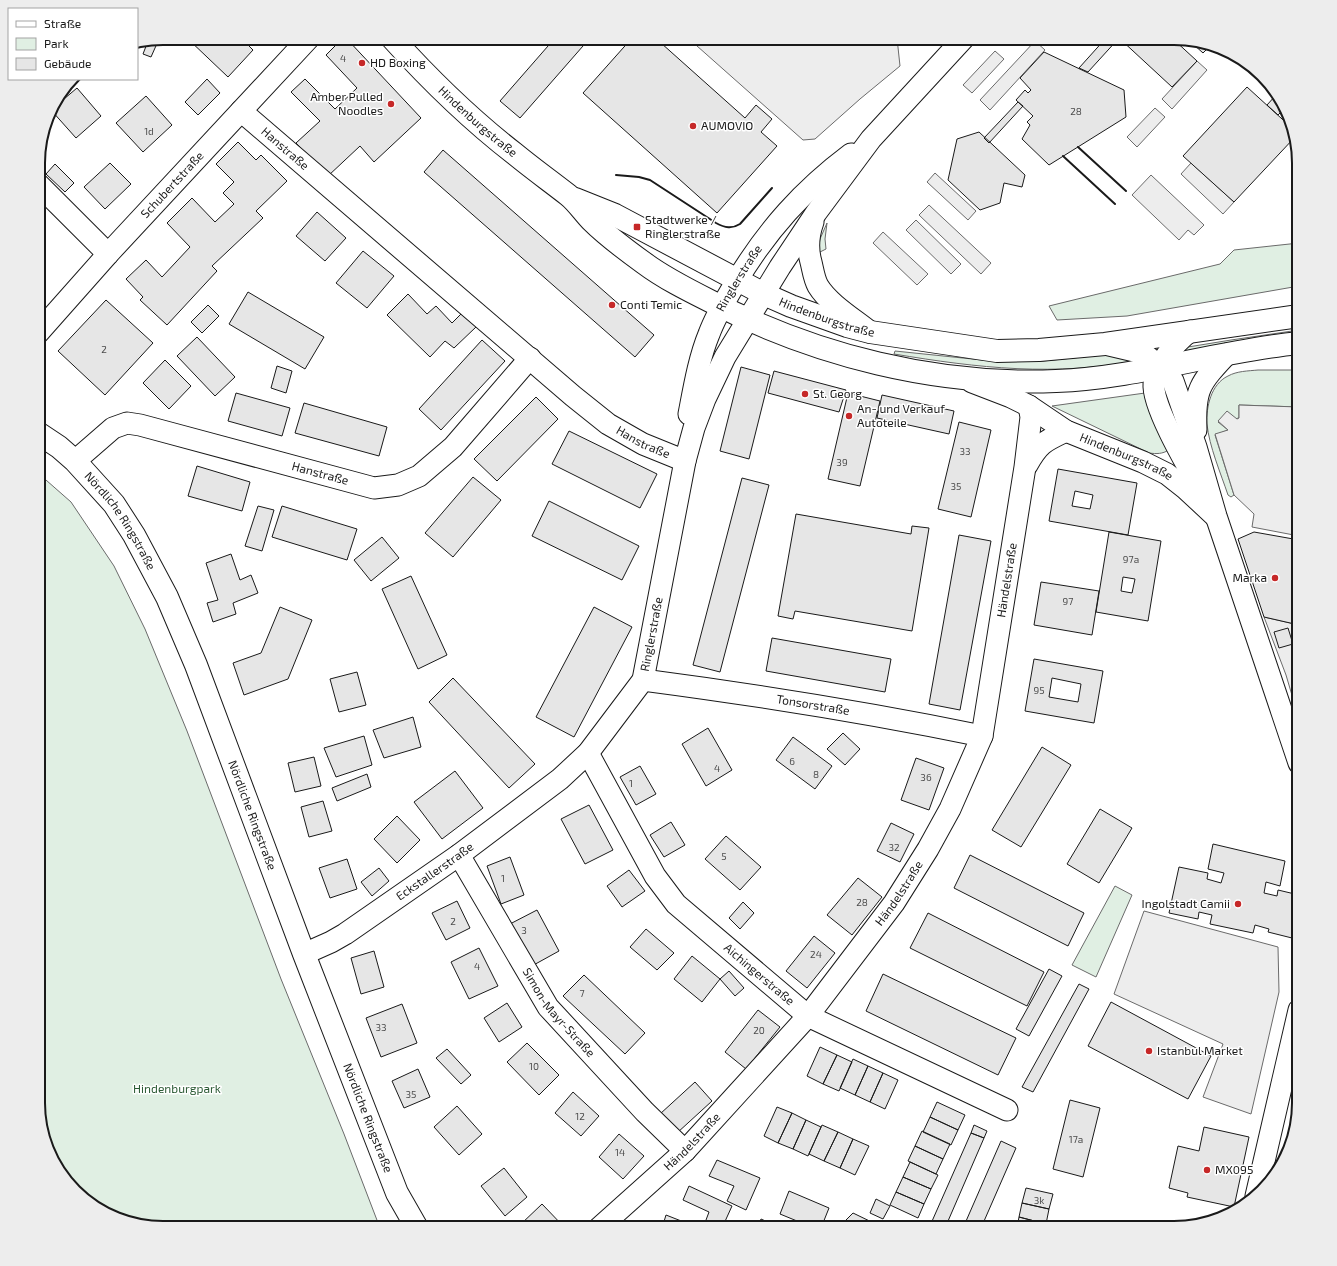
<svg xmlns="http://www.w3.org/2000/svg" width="1337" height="1266" viewBox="0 0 1337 1266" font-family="'Exo 2',sans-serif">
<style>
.green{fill:#e0efe3;stroke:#6a6a6a}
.parking{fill:#ededed;stroke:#6a6a6a}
.building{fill:#e6e6e6;stroke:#1a1a1a;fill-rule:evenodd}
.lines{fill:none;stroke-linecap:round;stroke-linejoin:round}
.minor-casing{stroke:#1a1a1a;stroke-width:23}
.major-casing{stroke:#1a1a1a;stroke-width:24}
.minor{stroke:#fff;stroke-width:21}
.major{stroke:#fff;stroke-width:22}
.wall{stroke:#1a1a1a;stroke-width:2}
.poi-dot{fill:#c62828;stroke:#fff;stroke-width:1.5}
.labels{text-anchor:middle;stroke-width:3;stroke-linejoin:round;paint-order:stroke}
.number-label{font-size:10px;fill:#4d4d4d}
.poi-label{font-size:12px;fill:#1a1a1a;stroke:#fff;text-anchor:start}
.street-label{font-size:12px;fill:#1a1a1a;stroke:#fff}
.park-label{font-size:12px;fill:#2b5a34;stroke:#fff}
.rim{fill:none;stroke:#1a1a1a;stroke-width:2}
</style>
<rect width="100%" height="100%" fill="#fff"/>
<!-- green -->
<path class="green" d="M827 223 825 239 826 249 818 253 820 239Z
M1299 243V286L1127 316 1057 320 1049 306 1220 264 1234 250Z
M1299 330V332L1270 336 1179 353 1184 349 1188 347 1231 340Z
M895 351 982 360 1043 361 1112 354 1140 360C1056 377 978 368 894 354Z
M1258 370H1299V407L1239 405V418L1218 422 1228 430 1215 435 1234 495 1231 497 1228 495C1221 474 1209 446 1207 424 1206 407 1211 384 1228 376 1237 371 1248 371 1258 370Z
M1145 393 1169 450C1162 454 1157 454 1149 453L1052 406Z
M38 473 71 502 114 566 145 629 187 731 281 979 344 1134 380 1228H163L115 1218 74 1191 48 1151 38 1111Z
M1115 886 1132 895 1096 977 1072 965Z"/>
<!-- parking -->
<path class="parking" d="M688 38H897L900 66 860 99 815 139 803 140Z
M1035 41 1045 50 990 110 980 100Z
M995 51 1004 59 972 93 963 85Z
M1197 61 1207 70 1172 109 1162 99Z
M1155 108 1165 117 1137 147 1127 137Z
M1191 163 1234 202 1223 214 1181 174Z
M935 173 976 211 968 220 927 182Z
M1151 175 1204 225 1194 235 1188 230 1179 240 1132 195Z
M929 205 991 263 981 274 919 215Z
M916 220 961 264 951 274 906 230Z
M883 232 928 274 917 285 873 243Z
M1239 405 1299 407V536L1252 527 1254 514 1234 495 1215 434 1228 430 1218 421 1227 411 1237 419 1239 418Z
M1264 617 1299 625V719L1286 675Z
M1144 911 1278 947 1279 992 1251 1114 1203 1097 1223 1044 1114 994Z"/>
<!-- building -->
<path class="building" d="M187 38H241L253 50 228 77Z
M343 38H346L421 118 374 162 360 146 328 176 296 143 320 121 291 92 305 79 335 109 357 88 326 55Z
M434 38H447L441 44Z
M555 38H590L520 118 500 101Z
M632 38H665L661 43 745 118 756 105 772 119 761 132 777 146 717 213 583 93Z
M1106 38H1119L1088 72 1079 68Z
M1119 38H1172L1197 61 1172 87Z
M159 39 151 57 143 54 148 41Z
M1194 41 1211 45 1203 53 1192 43Z
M1044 52 1124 90 1126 117 1049 165 1022 139 1030 125 1027 122 1033 116 1016 100 1025 90 1028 93 1031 90 1020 78Z
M1245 63 1263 75 1270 86Z
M207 79 220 93 198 115 185 102Z
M1247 87 1293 129 1295 137 1234 202 1183 156Z
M77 88 101 116 76 138 51 110Z
M1276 95 1285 108 1278 115 1267 105Z
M146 96 172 125 143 152 116 123Z
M1018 102 1023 106 989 143 984 138Z
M979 132 1025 175 1022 187 1004 183 1000 203 980 210 948 180 957 139Z
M238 142 256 160 261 155 287 181 256 211 263 218 212 266 217 271 167 325 140 300 143 297 126 279 146 260 162 277 190 247 167 223 192 198 215 222 234 204 223 193 234 182 216 164Z
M443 150 654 335 635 357 424 172Z
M110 163 131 184 105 209 84 187Z
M55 164 74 183 65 192 46 174Z
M317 212 346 238 325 261 296 236Z
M363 251 394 276 367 308 336 283Z
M248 292 324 337 305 369 229 324Z
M408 294 427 314 436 306 452 323 462 313 476 327 454 348 445 341 430 357 387 315Z
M106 300 153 343 105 395 58 351Z
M208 305 219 316 202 333 191 322Z
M197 337 235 377 215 396 177 356Z
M482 340 505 361 441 430 419 409Z
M165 360 191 386 169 409 143 383Z
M277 366 292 371 286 393 271 388Z
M741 367 770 375 749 459 720 451Z
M774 371 846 390 839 412 768 393Z
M236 393 290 408 282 436 228 421Z
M848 393 880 401 860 486 828 479Z
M882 395 954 411 949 434 877 418Z
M536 397 558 419 497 481 474 459Z
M304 403 387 427 379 456 295 433Z
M959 422 991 430 971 517 938 509Z
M569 431 657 474 640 508 552 464Z
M197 466 250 482 242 511 188 496Z
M1058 469 1137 483 1128 535 1049 521ZM1075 491 1093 495 1090 509 1072 506Z
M473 477 501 500 453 557 425 533Z
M742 478 769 485 720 672 693 665Z
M549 501 639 546 622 580 532 536Z
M258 506 274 510 262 551 245 546Z
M282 506 357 529 347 560 272 537Z
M796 514 911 534 912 526 929 528 912 631 795 611 793 619 778 616Z
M1109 532 1161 541 1148 621 1096 612ZM1123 577 1135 579 1132 593 1121 591Z
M1254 532 1299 540V625L1264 617 1238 539Z
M959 535 991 541 960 710 929 704Z
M382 537 399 558 371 581 354 560Z
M231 554 240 580 251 575 258 593 233 603 236 614 213 622 207 603 218 600 206 563Z
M411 576 447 655 418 669 382 589Z
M1041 582 1099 591 1092 635 1034 625Z
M280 607 312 620 288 679 244 695 233 663 261 653Z
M594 607 632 627 574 737 536 717Z
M1288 628 1293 644 1279 648 1274 632Z
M772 638 891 659 885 692 766 671Z
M1034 659 1103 671 1094 723 1025 711ZM1052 678 1081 684 1078 702 1049 697Z
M357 672 366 705 339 712 330 679Z
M453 678 535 764 509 788 429 702Z
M413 717 421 747 384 758 373 730Z
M708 728 732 770 706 786 682 744Z
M843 733 860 749 845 765 827 749Z
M364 736 372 765 336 777 324 748Z
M793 737 832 766 815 789 776 760Z
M1042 747 1071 765 1021 847 992 830Z
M314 757 321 786 295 792 288 763Z
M916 758 944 768 929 810 901 800Z
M640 766 656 794 636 805 620 777Z
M455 771 483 808 442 839 414 802Z
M367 774 371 787 337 801 332 788Z
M323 801 332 831 309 837 301 807Z
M589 805 613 850 585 864 561 819Z
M1100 809 1132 828 1099 883 1067 864Z
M397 816 420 840 397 863 374 839Z
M671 822 685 845 664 857 650 835Z
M891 823 914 834 900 862 877 851Z
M726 836 761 867 740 890 705 859Z
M1213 844 1285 861 1280 886 1266 882 1264 893 1277 896 1278 890 1299 895V927L1296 939 1268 932 1269 929 1255 925 1253 933 1210 924 1212 915 1199 912 1198 919 1169 913 1179 867 1208 873 1207 879 1221 883 1224 873 1208 869Z
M970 855 1084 913 1068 946 954 888Z
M510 857 524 895 501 904 487 866Z
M347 859 357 889 330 898 319 868Z
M379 868 389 881 372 896 361 882Z
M629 870 645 891 622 907 607 886Z
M858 878 882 897 852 935 827 915Z
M457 901 470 928 446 940 432 913Z
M743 902 754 913 740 929 729 918Z
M537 910 559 951 530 967 508 925Z
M928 913 1044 972 1027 1006 910 948Z
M646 929 674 953 657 970 630 947Z
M814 936 835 953 807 988 786 971Z
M479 948 498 986 469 999 451 962Z
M374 951 384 987 361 994 351 958Z
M692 956 720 979 702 1002 674 979Z
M1049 969 1062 976 1029 1036 1016 1029Z
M729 971 744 988 735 996 720 979Z
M883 974 1016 1038 998 1075 866 1011Z
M584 975 645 1033 625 1054 563 996Z
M1079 984 1089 989 1033 1092 1022 1087Z
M1111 1002 1211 1056 1188 1099 1088 1046Z
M507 1003 522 1027 499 1042 484 1018Z
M402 1004 417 1043 381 1057 366 1018Z
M758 1010 780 1027 746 1069 725 1052Z
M527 1043 559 1075 539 1095 507 1062Z
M820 1047 837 1055 823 1084 807 1076Z
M447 1049 471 1075 461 1084 436 1058Z
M837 1055 852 1062 839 1091 823 1084Z
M853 1059 868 1066 855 1095 840 1088Z
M868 1066 883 1073 870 1102 855 1095Z
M418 1069 430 1097 404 1108 392 1081Z
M883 1073 898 1080 885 1109 870 1102Z
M695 1082 712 1101 677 1133 660 1114Z
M573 1092 599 1116 581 1136 555 1113Z
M1070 1100 1100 1108 1083 1177 1053 1169Z
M937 1102 965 1115 958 1130 930 1117Z
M457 1106 482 1134 459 1155 434 1127Z
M777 1107 792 1113 778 1143 764 1136Z
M792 1113 806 1120 793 1149 778 1143Z
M930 1117 958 1130 951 1145 923 1132Z
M806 1120 821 1127 808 1156 793 1149Z
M822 1125 838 1132 824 1161 809 1154Z
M974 1125 987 1131 984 1138 971 1133Z
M1204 1127 1249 1137 1234 1207 1187 1197 1188 1193 1169 1188 1178 1146 1199 1151Z
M922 1131 950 1144 943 1159 915 1146Z
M838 1132 853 1139 840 1168 824 1161Z
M971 1133 984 1138 945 1228H929Z
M619 1134 644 1156 623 1179 599 1157Z
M853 1139 869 1146 855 1175 840 1168Z
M1001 1141 1016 1148 981 1228H963Z
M915 1146 943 1159 936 1174 908 1161Z
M717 1160 760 1178 746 1210 727 1201 734 1186 709 1176Z
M910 1162 938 1175 931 1189 903 1177Z
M504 1168 527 1197 505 1216 481 1186Z
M903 1177 931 1189 924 1204 896 1192Z
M689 1186 732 1206 722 1228H703L709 1212 683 1200Z
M1026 1188 1053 1194 1049 1209 1022 1203Z
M789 1191 829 1208 821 1228H814L780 1214Z
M896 1192 924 1204 918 1218 890 1205Z
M876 1199 890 1206 883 1219 870 1213Z
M1022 1203 1049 1209 1046 1224 1019 1217Z
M542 1204 565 1228H523L520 1225Z
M853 1213 884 1228H838Z
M666 1215 699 1228H662Z
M1019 1217 1046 1224 1045 1228H1017Z
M761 1219 781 1228H757Z"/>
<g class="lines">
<defs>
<g id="minor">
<path id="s1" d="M241 111 573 396 608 424 643 444 685 461"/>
<path d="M38 184 108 254"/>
<path d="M813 222C808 236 807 248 811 262 813 270 814 279 818 286 829 304 854 319 870 332"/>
<path d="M1190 331C1175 343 1156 364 1154 384 1152 406 1188 467 1200 488"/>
<path id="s2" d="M38 333 108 254 309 38"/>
<path d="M1109 345 1143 353 1165 371 1173 381 1196 447 1216 516 1299 763"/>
<path id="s3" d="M972 382 1011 397 1029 406 1066 431 1143 462 1167 474 1186 489 1215 516"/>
<path id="s4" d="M689 414C694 388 699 358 709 334 716 315 726 299 736 282 767 230 803 190 851 154"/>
<path d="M1196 430C1194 389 1200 383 1227 354"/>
<path id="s5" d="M75 461 113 428 127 423 140 425 374 488 398 485 419 476 453 447 530 358"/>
<path d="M1027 465C1039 443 1045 441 1066 431"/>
<path id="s6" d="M643 680C757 695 870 713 982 736"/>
<path id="s7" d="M588 753 655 876 676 904 808 1016 1007 1110"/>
<path id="s8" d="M459 855 548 1007 645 1112 685 1151"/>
<path id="s9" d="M304 954 331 942 345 934 459 855 560 779 588 753 643 680 685 461 694 428 705 399 725 357 780 267 816 213 871 139 964 38"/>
<path d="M1256 1196 1299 1010"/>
<path id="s10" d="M599 1228 685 1151 808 1016 894 903 928 849 950 809 982 736 1025 467 1031 417 1029 406"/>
</g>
<g id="major">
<path id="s11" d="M392 38C430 80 471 120 515 154 532 168 550 181 568 195 577 202 584 213 592 221 608 237 626 250 644 263 664 278 688 290 710 301 816 356 937 386 1056 381 1138 378 1217 351 1299 343"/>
<path id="s12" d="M575 199 615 215 764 294 791 306 847 326 870 332 997 351 1039 350 1105 344 1299 316"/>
<path id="s13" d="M38 433 59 447 75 461 114 504 134 535 167 597 196 665 304 954 397 1193 417 1228"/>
</g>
</defs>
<!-- minor casing -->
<use href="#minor" class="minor-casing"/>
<!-- major casing -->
<use href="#major" class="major-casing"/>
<!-- minor -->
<use href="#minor" class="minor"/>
<!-- major -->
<use href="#major" class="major"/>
<!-- wall -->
<path class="wall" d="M1078 147 1126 191
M1063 156 1115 204
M616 175 639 177 650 180 716 223C725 228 732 229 740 224L772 188"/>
</g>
<!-- markers -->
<g class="poi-dot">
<circle cx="362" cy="63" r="4"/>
<circle cx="391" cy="104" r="4"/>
<circle cx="693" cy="126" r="4"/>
<rect x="633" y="223" width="8" height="8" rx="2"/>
<circle cx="612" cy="305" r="4"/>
<circle cx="805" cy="394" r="4"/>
<circle cx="849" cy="416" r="4"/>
<circle cx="1275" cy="578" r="4"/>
<circle cx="1238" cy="904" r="4"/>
<circle cx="1149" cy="1051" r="4"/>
<circle cx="1207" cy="1170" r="4"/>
</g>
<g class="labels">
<!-- number labels -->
<g class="number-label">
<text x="343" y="62">4</text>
<text x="1076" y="115">28</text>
<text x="149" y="135">1d</text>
<text x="104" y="353">2</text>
<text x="965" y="455">33</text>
<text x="842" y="466">39</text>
<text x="956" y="490">35</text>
<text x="1131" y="563">97a</text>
<text x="1068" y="605">97</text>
<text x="1039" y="694">95</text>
<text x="792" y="765">6</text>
<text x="717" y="772">4</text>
<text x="816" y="778">8</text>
<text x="926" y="781">36</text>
<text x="631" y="787">1</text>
<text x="894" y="851">32</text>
<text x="724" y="860">5</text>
<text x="503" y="882">1</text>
<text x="862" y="906">28</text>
<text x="453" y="925">2</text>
<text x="524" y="934">3</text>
<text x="816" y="958">24</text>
<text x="477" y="970">4</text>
<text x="582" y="997">7</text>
<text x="381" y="1031">33</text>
<text x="759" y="1034">20</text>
<text x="534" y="1070">10</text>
<text x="411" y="1098">35</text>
<text x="580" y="1120">12</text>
<text x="1076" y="1143">17a</text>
<text x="620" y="1156">14</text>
<text x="1039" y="1204">3k</text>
</g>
<!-- poi labels -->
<g class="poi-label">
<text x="370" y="67">HD Boxing</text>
<text x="383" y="101" text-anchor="end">Amber Pulled<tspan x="383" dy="14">Noodles</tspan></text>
<text x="701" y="130">AUMOVIO</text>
<text x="645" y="224">Stadtwerke /<tspan x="645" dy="14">Ringlerstraße</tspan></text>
<text x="620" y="309">Conti Temic</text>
<text x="813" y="398">St. Georg</text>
<text x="857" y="413">An- und Verkauf<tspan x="857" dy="14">Autoteile</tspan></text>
<text x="1267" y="582" text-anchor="end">Marka</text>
<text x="1230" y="908" text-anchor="end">Ingolstadt Camii</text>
<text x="1157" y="1055">Istanbul Market</text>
<text x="1215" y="1174">MX095</text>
</g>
<!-- street labels -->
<g class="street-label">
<text dy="4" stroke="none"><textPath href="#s11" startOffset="120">Hindenburgstraße</textPath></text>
<text dy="4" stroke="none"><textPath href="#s1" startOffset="58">Hanstraße</textPath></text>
<text dy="4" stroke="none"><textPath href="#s2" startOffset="200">Schubertstraße</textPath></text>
<text dy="4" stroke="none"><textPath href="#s4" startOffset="146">Ringlerstraße</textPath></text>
<text dy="4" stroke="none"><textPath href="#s12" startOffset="279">Hindenburgstraße</textPath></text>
<text dy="4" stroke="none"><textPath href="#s1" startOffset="522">Hanstraße</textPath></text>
<text dy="4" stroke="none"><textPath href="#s3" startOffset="172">Hindenburgstraße</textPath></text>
<text dy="4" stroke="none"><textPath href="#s5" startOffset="265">Hanstraße</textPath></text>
<text dy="4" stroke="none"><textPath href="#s13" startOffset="122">Nördliche Ringstraße</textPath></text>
<text dy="4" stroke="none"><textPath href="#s10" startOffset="787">Händelstraße</textPath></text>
<text dy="4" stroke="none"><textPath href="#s9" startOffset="487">Ringlerstraße</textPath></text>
<text dy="4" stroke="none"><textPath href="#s6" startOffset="172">Tonsorstraße</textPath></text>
<text dy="4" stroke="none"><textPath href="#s13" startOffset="446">Nördliche Ringstraße</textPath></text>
<text dy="4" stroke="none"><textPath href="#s9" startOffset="155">Eckstallerstraße</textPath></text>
<text dy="4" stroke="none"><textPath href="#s10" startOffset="451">Händelstraße</textPath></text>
<text dy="4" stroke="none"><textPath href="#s7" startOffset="284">Aichingerstraße</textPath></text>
<text dy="4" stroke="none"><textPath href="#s8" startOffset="187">Simon-Mayr-Straße</textPath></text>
<text dy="4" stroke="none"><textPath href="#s13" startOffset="770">Nördliche Ringstraße</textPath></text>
<text dy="4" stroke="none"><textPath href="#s10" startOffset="127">Händelstraße</textPath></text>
</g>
<!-- park labels -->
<g class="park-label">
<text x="177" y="1093">Hindenburgpark</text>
</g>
</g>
<!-- crop -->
<path d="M0 0H1337V1266H0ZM163 45H1174A118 118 0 0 1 1292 163V1103A118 118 0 0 1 1174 1221H163A118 118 0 0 1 45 1103V163A118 118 0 0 1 163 45Z" fill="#ededed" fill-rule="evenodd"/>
<path class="rim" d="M163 45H1174A118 118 0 0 1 1292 163V1103A118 118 0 0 1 1174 1221H163A118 118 0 0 1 45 1103V163A118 118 0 0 1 163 45Z"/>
<!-- legend -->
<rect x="8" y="8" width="130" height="72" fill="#ffffff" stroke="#a3a3a3"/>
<rect x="16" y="21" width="20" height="6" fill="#ffffff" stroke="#a3a3a3"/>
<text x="44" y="28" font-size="12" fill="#1a1a1a">Straße</text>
<rect x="16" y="38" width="20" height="12" fill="#e0efe3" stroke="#a3a3a3"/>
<text x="44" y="48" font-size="12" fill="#1a1a1a">Park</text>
<rect x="16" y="58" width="20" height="12" fill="#e6e6e6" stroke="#a3a3a3"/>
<text x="44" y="68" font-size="12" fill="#1a1a1a">Gebäude</text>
</svg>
